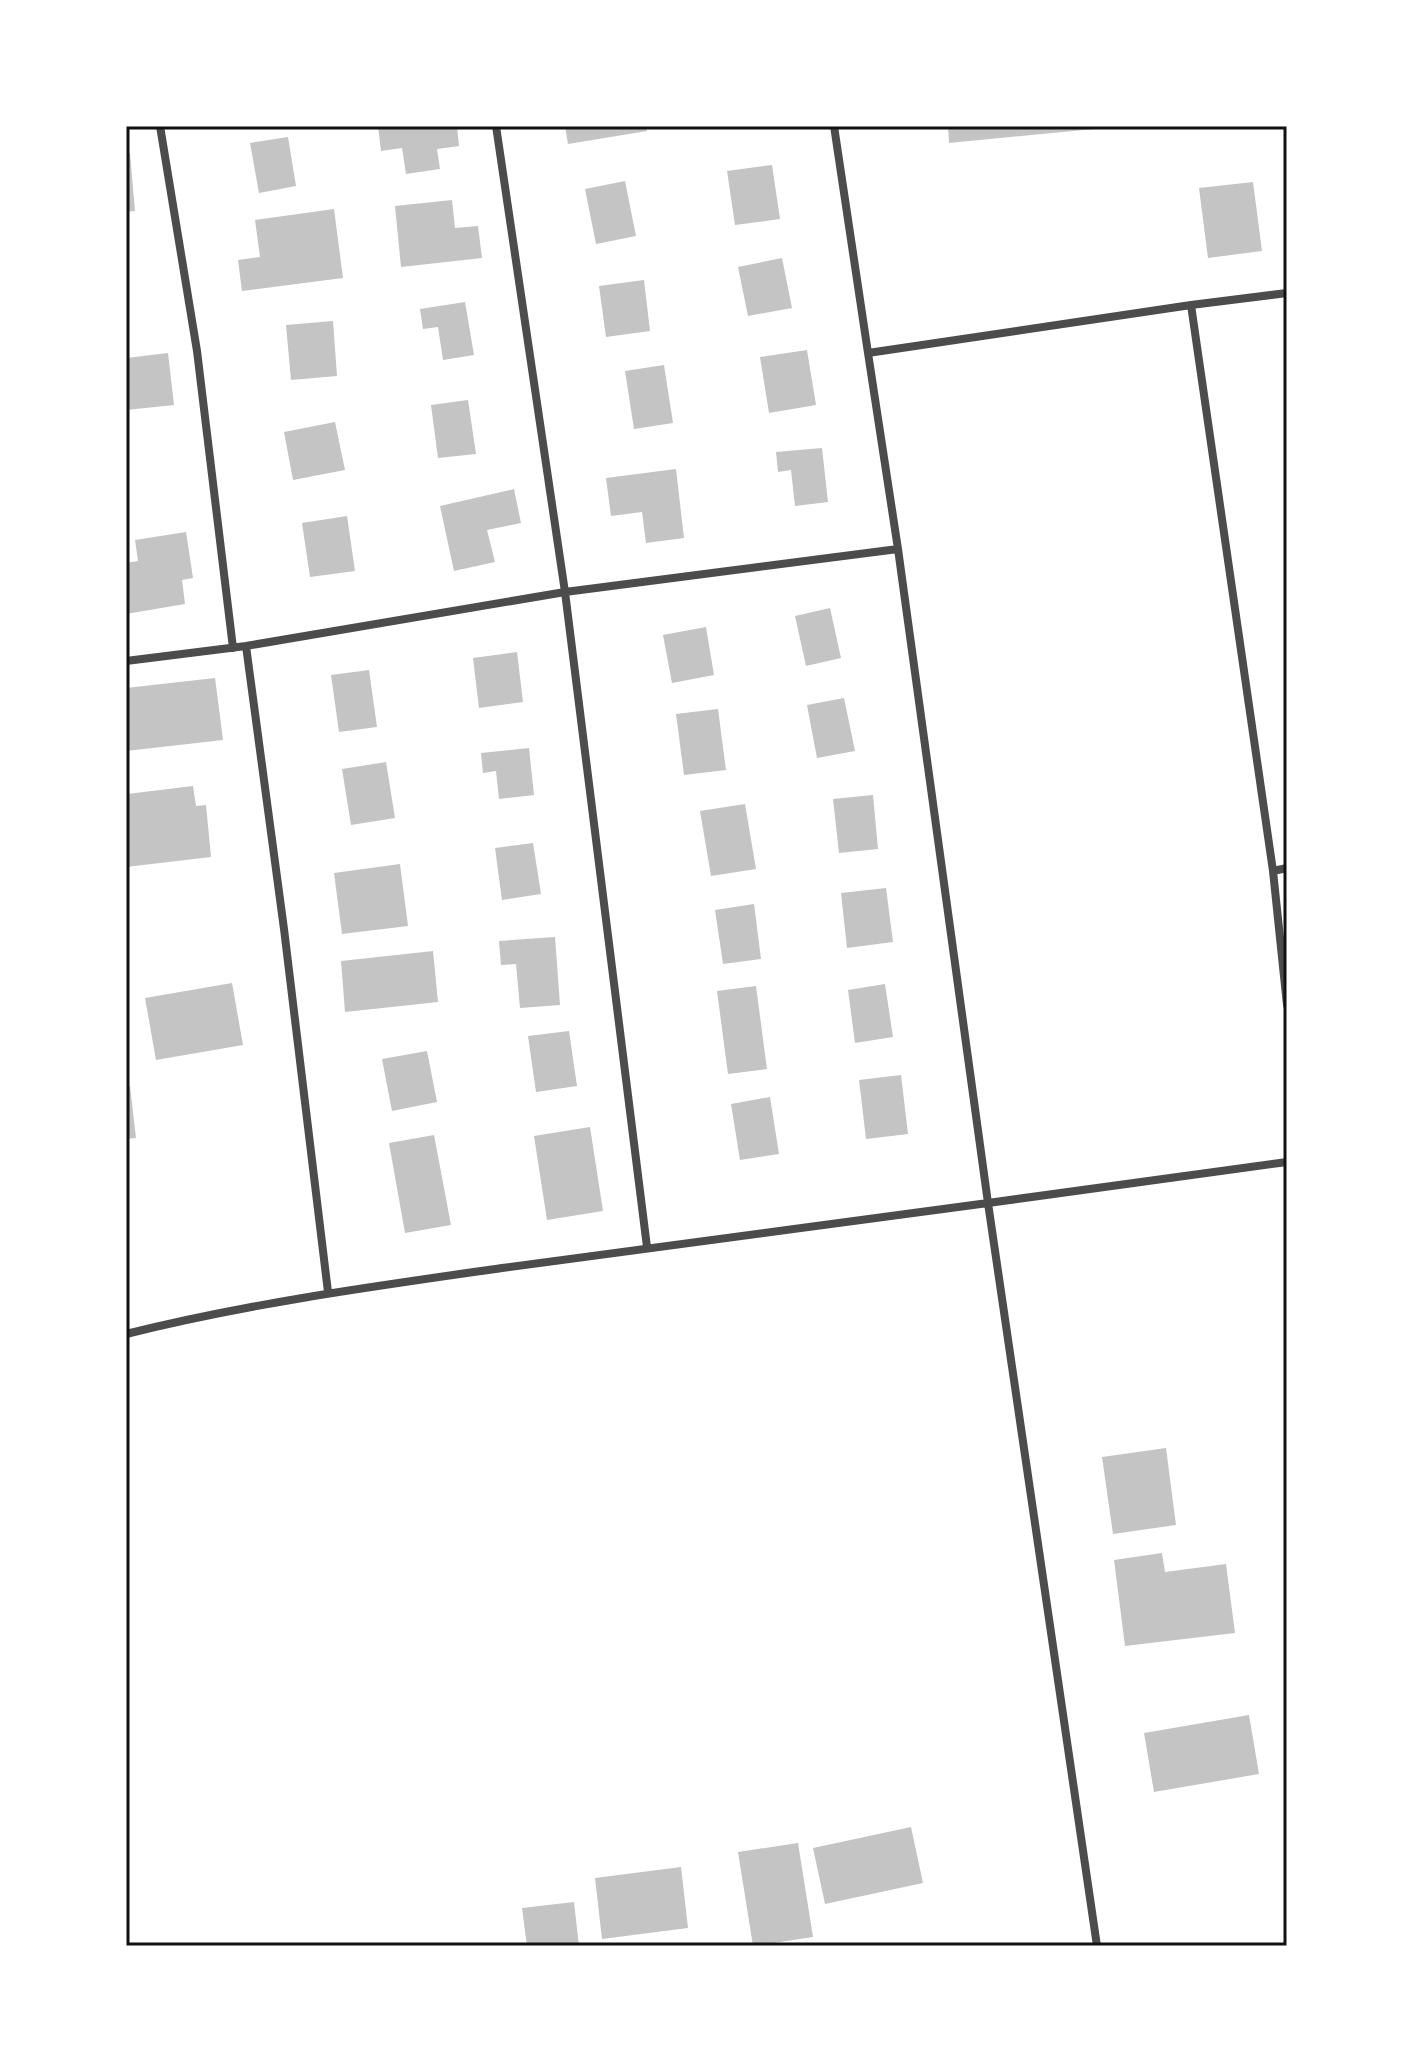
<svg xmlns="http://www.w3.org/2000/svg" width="1413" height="2072" viewBox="0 0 1413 2072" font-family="'Roboto Condensed',sans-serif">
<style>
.building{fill:#c4c4c4}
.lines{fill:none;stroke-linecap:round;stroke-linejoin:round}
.minor{stroke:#4c4c4c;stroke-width:8}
.neatline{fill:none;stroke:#111;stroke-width:3}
</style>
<rect width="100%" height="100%" fill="#fff"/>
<!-- building -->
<path class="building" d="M378 126H457L459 146 437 149 440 169 406 174 402 148 381 151Z
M565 126H646L647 131 568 144Z
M948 126H1094V129L949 143Z
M288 137 296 186 259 193 250 143Z
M126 153H130L135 211 126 212Z
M772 165 780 219 735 225 727 171Z
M625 181 636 236 596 244 585 189Z
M1253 182 1262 251 1208 258 1199 188Z
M452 200 455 228 478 226 482 258 401 267 395 206Z
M334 209 343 278 242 291 238 260 260 257 255 220Z
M782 258 792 308 748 316 738 267Z
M644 280 650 331 606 337 599 286Z
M465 302 474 355 443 360 438 327 423 329 420 309Z
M333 321 337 376 291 380 286 325Z
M807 350 816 405 769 413 760 357Z
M168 353 174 405 126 410V358Z
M664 365 673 423 634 429 625 371Z
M468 400 476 454 438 458 431 405Z
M335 422 345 470 293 480 284 432Z
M822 448 828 502 795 506 791 470 778 472 776 452Z
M676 469 684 538 646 543 642 512 611 516 606 478Z
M514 489 521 523 487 530 495 562 454 571 440 506Z
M347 516 355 571 310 577 302 523Z
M186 532 193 578 182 580 185 604 126 614V563L138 561 135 540Z
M830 608 841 658 806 666 795 616Z
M706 627 714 675 672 683 663 635Z
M517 652 523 702 479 708 473 658Z
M369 670 377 727 339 732 331 675Z
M215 678 223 740 126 751V688Z
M844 698 855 751 817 758 807 705Z
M718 709 726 770 684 775 676 714Z
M529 748 534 795 499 799 496 771 483 773 481 753Z
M386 762 395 818 351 825 342 769Z
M193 786 196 806 206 805 211 857 126 867V815H129L127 794Z
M873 795 878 849 839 853 833 799Z
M745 804 756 869 711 876 700 811Z
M533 843 541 894 502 900 495 848Z
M400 864 408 926 342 934 334 873Z
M886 888 893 942 847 948 841 893Z
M754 904 761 959 723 964 715 910Z
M555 937 560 1005 520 1008 516 964 501 965 499 941Z
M433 951 438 1002 345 1012 341 961Z
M232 983 243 1045 156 1060 145 998Z
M885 984 893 1037 855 1043 848 990Z
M756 986 767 1069 728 1074 717 991Z
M569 1031 577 1086 536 1092 528 1036Z
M427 1051 437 1102 392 1111 382 1059Z
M901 1075 908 1134 866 1139 859 1080Z
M126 1086H130L136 1138 126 1139Z
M770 1097 779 1154 740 1160 731 1104Z
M590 1127 603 1211 547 1220 534 1136Z
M434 1135 451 1225 405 1233 389 1143Z
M1166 1448 1176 1525 1113 1534 1102 1457Z
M1162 1553 1165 1572 1226 1564 1235 1633 1125 1646 1114 1560Z
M1249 1715 1259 1774 1154 1792 1144 1733Z
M911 1827 923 1883 825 1904 813 1848Z
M798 1843 813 1937 753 1946 738 1852Z
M681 1867 688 1928 602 1939 595 1878Z
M574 1902 579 1946H527L522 1908Z"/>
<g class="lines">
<!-- minor -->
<path class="minor" d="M160 126 197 351 233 648
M496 126 565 592 647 1247
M834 126 868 353
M1191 305 1273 871 1287 1005
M246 646 284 929 328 1292
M126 661 246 646 565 592 898 549
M1273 871 1287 868
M126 1334C250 1303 376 1286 502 1268 664 1245 826 1224 988 1203L898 549 868 353 1191 305 1287 293
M1097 1946 988 1203 1287 1162"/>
</g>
<!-- border -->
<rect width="1413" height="2072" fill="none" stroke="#ffffff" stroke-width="256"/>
<rect x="128" y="128" width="1157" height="1816" class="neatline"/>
</svg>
